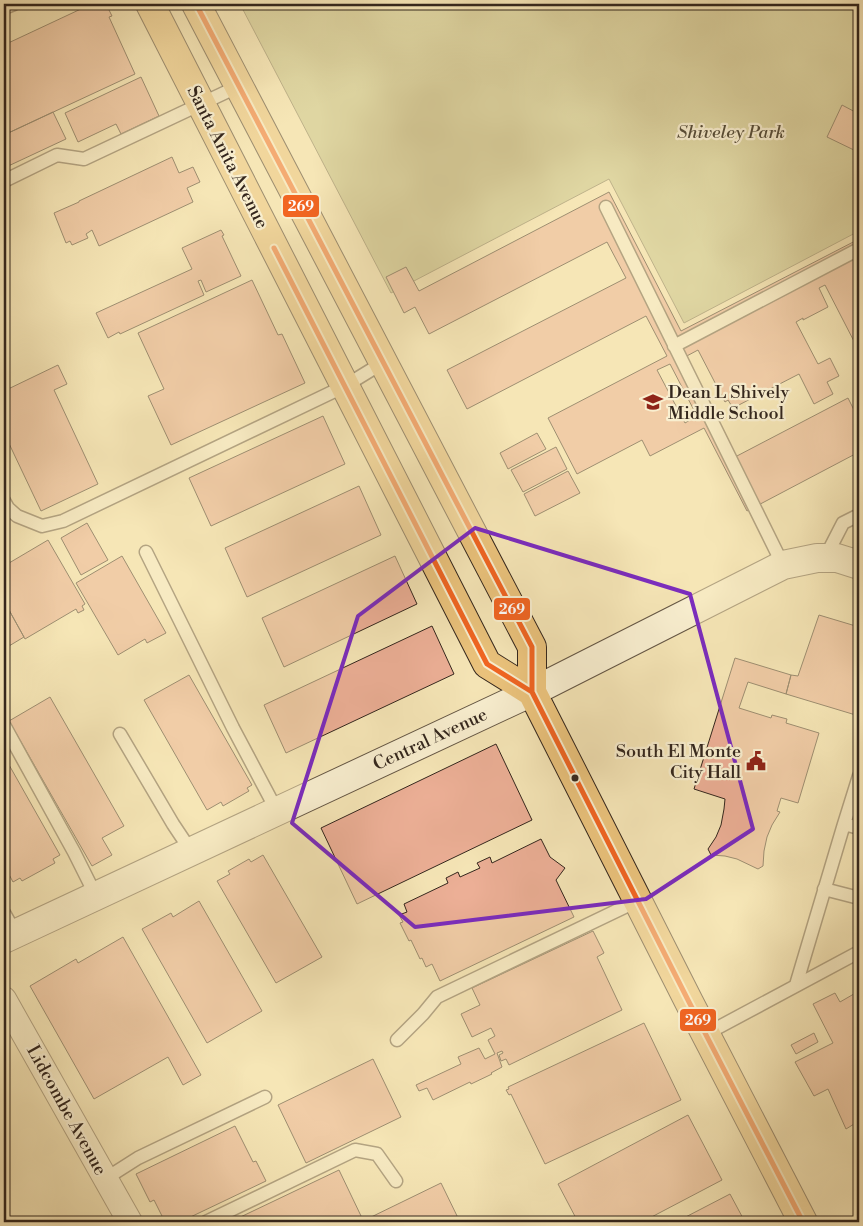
<svg xmlns="http://www.w3.org/2000/svg" width="863" height="1226" viewBox="0 0 863 1226" font-family="'Libre Bodoni',serif">
<style>
.green{fill:#c3c38a;stroke:#7b7454}
.building{fill:#ecaf96;stroke:#33261d;fill-rule:evenodd}
.lines{fill:none;stroke-linecap:round;stroke-linejoin:round}
.service-casing{stroke:#645644;stroke-width:15}
.minor-casing{stroke:#645644;stroke-width:26}
.tertiary-casing{stroke:#645644;stroke-width:30}
.primary-casing{stroke:#33261d;stroke-width:30}
.service{stroke:#f9efd0;stroke-width:12}
.minor{stroke:#f9efd0;stroke-width:24}
.tertiary{stroke:#f9efd0;stroke-width:28}
.primary{stroke:#ebc37c;stroke-width:28}
.bus-1-casing{stroke:#f9efd0;stroke-width:9}
.bus-1{stroke:#f26522;stroke-width:5}
.marked{fill:none;stroke:#7b2cbf;stroke-width:4;stroke-linejoin:round}
.bus-dot{fill:#33261d;stroke:#f9efd0;stroke-width:2}
.labels{text-anchor:middle;stroke-width:4.5;stroke-linejoin:round;paint-order:stroke}
.park-label{font-size:18px;font-style:italic;fill:#574d38;stroke:#f9efd0}
.street-label{font-size:18px;fill:#33261d;stroke:#f9efd0}
.poi-label{font-size:18px;fill:#33261d;stroke:#f9efd0;text-anchor:start}
.line-badge{stroke:#f9efd0;stroke-width:2}
.badge-label{font-size:14px;text-anchor:middle;font-weight:bold;fill:#fff}
</style>
<rect width="100%" height="100%" fill="#f6e6b7"/>
<filter id="stains"><feTurbulence type="fractalNoise" baseFrequency=".004" numOctaves="4"/><feColorMatrix values="0 0 0 0 .2 0 0 0 0 .09 0 0 0 0 .02 0 0 0 .5 -.17"/></filter>
<radialGradient id="worn" r=".72"><stop offset=".6" stop-color="#630" stop-opacity="0"/><stop offset="1" stop-color="#630" stop-opacity=".3"/></radialGradient>
<!-- green -->
<path class="green" d="M240 4H859V231L684 323 609 179 391 293Z"/>
<!-- building -->
<path class="building" d="M87 4H106L112 16 109 17 135 74 4 135V45L83 8 82 6Z
M141 77 159 116 121 134 116 124 78 142 65 113Z
M842 105 859 114V146L856 151 827 137Z
M53 112 66 139 4 168V135Z
M172 157 179 173 193 167 200 182 187 188 193 202 99 246 92 230 86 234 88 238 72 245 70 241 66 243 54 213 79 202V201Z
M609 192 681 331 859 239V351L825 285 819 288 828 307 803 320V318L796 322 818 364 830 358 839 376 827 382 833 394 814 404 799 374 733 408 728 400 725 402 698 350 683 358 735 457 848 398 859 420V452L747 511 704 428 650 456 642 440 577 474 548 418 667 356 646 316 467 409 447 370 626 278 607 242 429 334 415 307 404 313 386 277 406 267 419 291ZM670 364 697 416 685 423 657 370Z
M221 230 224 235 222 236 241 276 206 292 201 280 198 281 204 295 120 334 119 332 108 338 96 313 192 269 182 248Z
M252 280 278 335 282 334 305 383 171 445 148 396 164 389 138 333Z
M58 365 67 384 54 390 98 484 41 511 4 433V391Z
M323 416 345 464 211 526 189 478Z
M537 433 546 449 508 469 500 453Z
M556 447 567 469 523 492 511 470Z
M568 471 580 493 535 516 524 494Z
M359 486 381 535 247 597 225 548Z
M87 523 108 560 81 575 61 538Z
M48 540 85 604 82 606 84 610 78 613 76 609 25 639 4 601V566Z
M122 556 166 633 147 643 145 639 118 655 76 583Z
M395 556 417 604 284 667 262 618Z
M4 601 24 637 4 649Z
M819 615 859 627V716L786 694 791 675 798 676Z
M432 626 454 674 286 753 264 705Z
M735 658 791 675 786 694 748 682 739 708 771 718 772 715 787 719 786 723 819 733 798 803 781 798 777 811 780 812 772 825 767 837 764 851 763 866 758 869 737 859 725 856 711 855 708 849 716 837 721 825 724 809 725 799 694 789Z
M189 675 252 785 247 788 249 791 223 806 221 802 207 810 144 700Z
M50 697 124 826 102 838 112 855 92 866 9 721Z
M496 744 532 820 357 904 321 828Z
M4 756 60 855 53 859 55 863 22 881 20 878 13 882 4 865Z
M541 839 550 857 565 868 556 880 574 917 440 981 432 964 426 967 422 958 420 959 411 940 409 941 400 923 403 922 399 915 407 912 404 904 448 883 446 878 458 872 460 877 480 868 477 863 490 857 492 863Z
M263 855 322 957 276 983 217 881 230 874 228 871 249 859 251 862Z
M199 901 262 1011 207 1043 142 929 171 913 173 917Z
M593 931 604 953 597 957 622 1010 509 1065 506 1059 501 1061 499 1055 503 1053 502 1051 497 1053 502 1067 491 1073 492 1074 471 1084 470 1082 433 1100 427 1088 419 1091 416 1085 461 1064 458 1057 479 1048 485 1059 495 1054 488 1040 495 1036 491 1028 472 1037 461 1014 480 1005 472 988Z
M123 937 201 1075 183 1085 168 1057 94 1099 30 986 76 959 78 963Z
M859 991V1121L846 1129 828 1089 814 1096 795 1062 833 1043 813 1004 835 993 840 1002Z
M644 1023 681 1100 545 1164 511 1094 509 1095 506 1090 509 1089 508 1087Z
M814 1033 818 1042 796 1054 791 1045Z
M373 1059 401 1117 306 1163 278 1105Z
M688 1115 722 1180 642 1222H578L558 1184Z
M235 1126 253 1162 256 1161 266 1181 180 1222H165L154 1200 150 1202 136 1174Z
M339 1170 362 1218 352 1222H230Z
M441 1183 460 1222H360L365 1220Z
M730 1194 745 1222H676Z"/>
<g class="lines">
<defs>
<path id="service" d="M4 8 14 4
M4 181 57 155 84 159 239 86
M606 207 783 565
M674 346 859 249
M4 501 8 508 17 516 42 526 63 521 345 386 384 362
M146 552 233 728 277 811
M825 558 843 523 859 515
M4 725 74 852 96 896
M120 734 173 824 191 851
M859 776 844 824 859 828
M824 889 859 898
M4 913 16 934
M796 985 844 824
M706 1034 859 952
M397 1040 423 1014 437 997 637 901
M105 1179 138 1158 265 1097
M206 1222 355 1150 377 1154 396 1181"/>
<path id="minor" d="M4 999 130 1222"/>
<path id="tertiary" d="M4 939 532 692 783 565 817 558H837L859 565"/>
<path id="primary" d="M150 4 487 664 532 692
M196 4 532 647V692L689 1002 803 1222"/>
</defs>
<!-- service casing -->
<use href="#service" class="service-casing"/>
<!-- minor casing -->
<use href="#minor" class="minor-casing"/>
<!-- tertiary casing -->
<use href="#tertiary" class="tertiary-casing"/>
<!-- primary casing -->
<use href="#primary" class="primary-casing"/>
<!-- service -->
<use href="#service" class="service"/>
<!-- minor -->
<use href="#minor" class="minor"/>
<!-- tertiary -->
<use href="#tertiary" class="tertiary"/>
<!-- primary -->
<use href="#primary" class="primary"/>
<defs>
<path id="bus-1" d="M196 4 532 647V692L689 1002 803 1222
M274 248 487 664 532 692"/>
</defs>
<!-- bus-1 casing -->
<use href="#bus-1" class="bus-1-casing"/>
<!-- bus-1 -->
<use href="#bus-1" class="bus-1"/>
</g>
<!-- marked area -->
<path d="M0 0H863V1226H0ZM475 528 690 594 753 829 646 899 415 927 292 823 358 616Z" fill="#f6e6b7" fill-opacity=".55" fill-rule="evenodd"/>
<path class="marked" d="M475 528 690 594 753 829 646 899 415 927 292 823 358 616Z"/>
<!-- icons -->
<defs>
<symbol id="school-bare" viewBox="-9 -9 18 18"><path d="M0-5L7-2L0 1L-7-2ZM-4 1L0 2.5L4 1V4Q0 6-4 4Z" fill="#8f2418" stroke="#f9efd0" stroke-width="2.5" paint-order="stroke"/></symbol>
<symbol id="civic-bare" viewBox="-9 -9 18 18"><path d="M-.6-6.5H3V-4.5H.6V-3L4-1V1h2V6H-6V1h2V-1L-.6-3ZM-1.2 2.5V6h2.4V2.5Z" fill="#8f2418" stroke="#f9efd0" stroke-width="2.5" paint-order="stroke"/></symbol>
</defs>
<g fill-rule="evenodd">
<use href="#school-bare" x="639" y="388" width="28" height="28"/>
<use href="#civic-bare" x="742" y="747" width="28" height="28"/>
</g>
<!-- markers -->
<circle class="bus-dot" cx="575" cy="778" r="4.5"/>
<g class="labels">
<!-- park labels -->
<g class="park-label">
<text x="731" y="138">Shiveley Park</text>
</g>
<!-- street labels -->
<g class="street-label">
<text transform="translate(228 157) rotate(63)" y="6">Santa Anita Avenue</text>
<text transform="translate(430 739) rotate(-25)" y="6">Central Avenue</text>
<text transform="translate(67 1110) rotate(61)" y="6">Lidcombe Avenue</text>
</g>
<!-- poi labels -->
<g class="poi-label">
<text x="668" y="398">Dean L Shively<tspan x="668" dy="21">Middle School</tspan></text>
<text x="741" y="757" text-anchor="end">South El Monte<tspan x="741" dy="21">City Hall</tspan></text>
</g>
</g>
<g class="line-badge">
<rect x="282" y="194" width="38" height="24" rx="5" fill="#f26522"/>
<rect x="493" y="597" width="38" height="24" rx="5" fill="#f26522"/>
<rect x="679" y="1008" width="38" height="24" rx="5" fill="#f26522"/>
</g>
<g class="badge-label">
<text x="301" y="211">269</text>
<text x="512" y="614">269</text>
<text x="698" y="1025">269</text>
</g>
<!-- margin -->
<rect width="863" height="1226" fill="none" stroke="#f6e6b7" stroke-width="20"/>
<rect x="5" y="5" width="853" height="1216" fill="none" stroke="#33261d" stroke-width="2.5"/>
<rect x="10" y="10" width="843" height="1206" fill="none" stroke="#33261d"/>
<rect width="100%" height="100%" filter="url(#stains)"/>
<rect width="100%" height="100%" fill="url(#worn)"/>
</svg>
